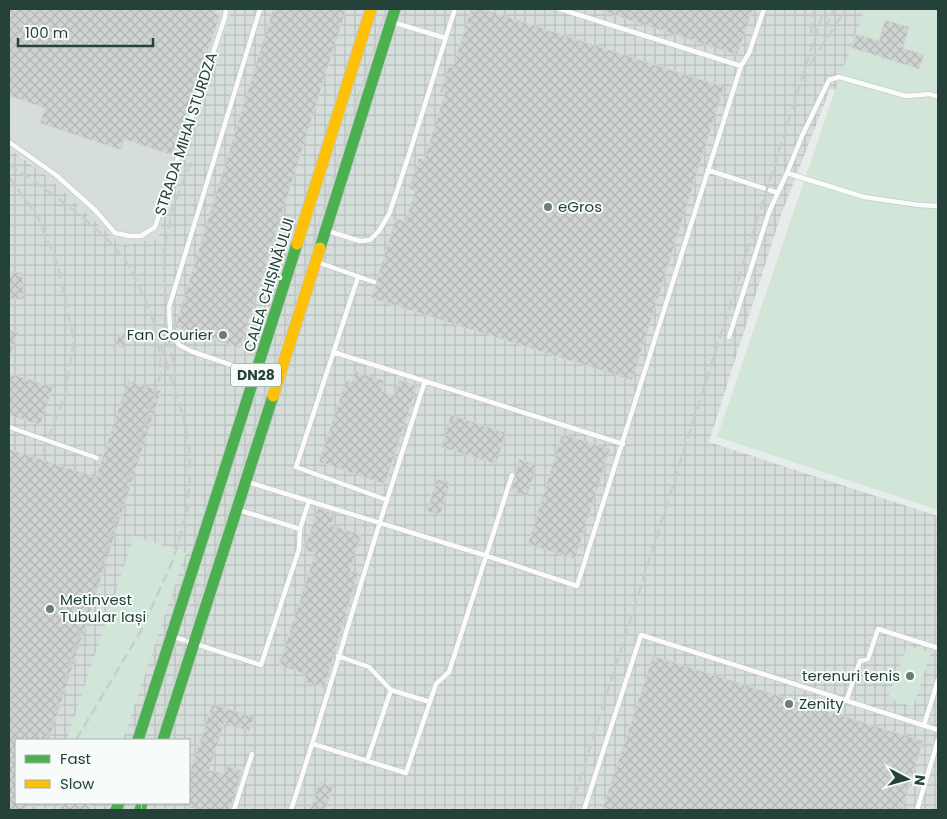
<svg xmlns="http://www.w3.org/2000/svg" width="947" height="819" viewBox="0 0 947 819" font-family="Poppins,sans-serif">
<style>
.built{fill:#d6dedb}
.industrial{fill:url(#industrial-grid);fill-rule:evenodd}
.grass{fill:#d1e6d8}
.building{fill:url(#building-cross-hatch);stroke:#d1d6d4}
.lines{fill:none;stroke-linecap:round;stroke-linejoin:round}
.lane-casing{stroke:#c5cac8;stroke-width:6}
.fast-casing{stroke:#c3ccc9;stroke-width:13}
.slow-casing{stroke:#c3ccc9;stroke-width:13}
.lane{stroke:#fcfcfc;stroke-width:4.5}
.fast{stroke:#4caf50;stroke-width:11}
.slow{stroke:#ffc107;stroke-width:11}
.tram{stroke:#c9cdcc;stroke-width:1}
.rail{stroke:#c9cdcc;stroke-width:2.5;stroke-dasharray:10 5;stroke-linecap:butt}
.poi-dot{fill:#697e78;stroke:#f7fbf9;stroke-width:2}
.labels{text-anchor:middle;stroke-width:4;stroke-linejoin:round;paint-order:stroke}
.shield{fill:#f7fbf9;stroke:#637a73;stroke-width:1}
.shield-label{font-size:14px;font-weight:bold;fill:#24423a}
.street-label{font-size:15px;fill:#24423a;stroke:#f7fbf9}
.poi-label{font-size:15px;fill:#24423a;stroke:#f7fbf9;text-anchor:start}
</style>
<defs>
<pattern id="industrial-grid" width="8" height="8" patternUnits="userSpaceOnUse" patternTransform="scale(1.25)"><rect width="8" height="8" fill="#d6dedb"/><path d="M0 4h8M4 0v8" fill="none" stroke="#b8c0bd"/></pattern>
<pattern id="building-cross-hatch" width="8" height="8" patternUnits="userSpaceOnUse" patternTransform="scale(1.25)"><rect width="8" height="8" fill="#cfd4d2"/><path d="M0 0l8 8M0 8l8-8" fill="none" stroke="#b2b7b5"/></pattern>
</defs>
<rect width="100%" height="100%" fill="#e8edeb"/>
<!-- built -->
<path class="built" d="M9 9H230L229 20 165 207 158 239 121 245 29 162 9 148Z"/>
<!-- industrial -->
<path class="industrial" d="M230 9H938V114L830 89 781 215 709 442 938 516V810H9V148L45 175 121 245 158 239 165 207 229 20ZM16 740H189V803H16Z"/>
<!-- grass -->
<path class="grass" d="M865 9H938V510L717 437 833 96Z
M134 536 186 553 123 740H71L67 739Z
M907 645 931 653 913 707 888 698Z"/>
<!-- building -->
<path class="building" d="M9 9H216L214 13 220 15 172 155 124 139 121 150 40 123 45 108 9 96Z
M273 9H346L240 348 175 327Z
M471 9H483L724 87 632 380 371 298 375 286 378 283 377 279 396 218 405 222 415 191 409 189 419 158 424 160 445 93 440 92 449 66 453 67Z
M599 9H753L737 55 599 10Z
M885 20 909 27 903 48 924 55 919 69 852 48 856 34 879 41Z
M22 272 24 299H9V273Z
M9 330 18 333 10 356H9Z
M119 333 128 335 124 348 115 345Z
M355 371 384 381 381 391 394 396 399 380 417 386 385 484 319 462 346 380 352 382Z
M9 373 53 387 40 425 9 415Z
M128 381 161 391 49 740H16V803H28L26 810H9V449L96 477Z
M451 415 506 433 496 464 441 447Z
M562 434 610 449 575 559 528 544Z
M519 459 537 465 527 496 511 491Z
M437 479 450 483 440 515 427 511Z
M318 508 335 513 331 525 361 535 350 571 358 573 324 688 303 681 305 674 279 665 315 553 304 550Z
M653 656 923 741 902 810H602Z
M212 704 254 717 249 731 224 723 209 770 224 774 227 766 242 771 230 810H199L189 807V775Z
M319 782 333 787 325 810H310Z
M61 803H92L90 810H59Z"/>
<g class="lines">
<defs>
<path id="lane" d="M560 9 741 66 749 53 764 9
M392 22 445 38
M9 142 56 175 95 210 115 233 130 236H141L155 227 225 17 226 9
M708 170 778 193
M787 173 864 197 919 205 938 206
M328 231 360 241 370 240 379 231 389 214C413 146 433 77 455 9
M317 262 374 282
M729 337 769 212 787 173 802 136 829 80 839 77 906 96 930 94 938 97
M333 352 623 444
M256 373 193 352 179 345 170 330 169 307 260 9
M9 427 97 458
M387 500 425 381
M309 501 487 556 577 586 741 66
M239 510 300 529
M174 637 261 665 299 549 300 529 309 501 248 482
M338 656 369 667 391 690 430 702
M847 699 860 661 868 659 878 629 938 648
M924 725 938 680
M313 744 406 773 436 684 449 672 512 475
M367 761 391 690
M234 810 252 754
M291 810C325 707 354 603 387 500L296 467 358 277
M584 810 641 635 938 730
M917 810 938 740"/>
<path id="fast" d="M320 248 395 9
M138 740 297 244
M163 740 273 396
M116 810 119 803
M140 810 142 803"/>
<path id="slow" d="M297 244 371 9
M273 396 320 248"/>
</defs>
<!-- lane casing -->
<use href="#lane" class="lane-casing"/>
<!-- fast casing -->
<use href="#fast" class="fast-casing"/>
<!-- slow casing -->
<use href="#slow" class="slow-casing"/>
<!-- lane -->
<use href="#lane" class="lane"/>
<!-- fast -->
<use href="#fast" class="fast"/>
<!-- slow -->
<use href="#slow" class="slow"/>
<!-- tram -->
<path class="tram" d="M154 740 229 507 386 9
M141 803 142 810
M131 810 134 803"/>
<!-- rail -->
<path class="rail" d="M825 28 834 9
M811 33 814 9
M811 63 846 9
M9 164C45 190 86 215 116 249 134 269 143 296 153 320
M9 177 38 217 58 266 74 341 64 398 42 454
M176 377 166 325 164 249 173 207 193 158
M183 414 189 448 190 475 187 511
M46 740 160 376V354L153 320 184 419
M76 740 142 629 173 560 189 505
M32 810 35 803
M570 810 824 9"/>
</g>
<!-- markers -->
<g class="poi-dot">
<circle cx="548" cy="207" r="5"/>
<circle cx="223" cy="335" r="5"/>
<circle cx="50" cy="609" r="5"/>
<circle cx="910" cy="676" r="5"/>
<circle cx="789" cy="704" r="5"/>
</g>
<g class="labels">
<!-- shield labels -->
<rect class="shield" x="231" y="363.5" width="50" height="23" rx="4"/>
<g class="shield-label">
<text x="256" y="380">DN28</text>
</g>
<!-- street labels -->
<g class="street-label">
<text transform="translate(186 134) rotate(-72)" y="5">STRADA MIHAI STURDZA</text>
<text transform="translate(269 285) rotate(-73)" y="5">CALEA CHIȘINĂULUI</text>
</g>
<!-- poi labels -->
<g class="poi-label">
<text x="558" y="212">eGros</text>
<text x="213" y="340" text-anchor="end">Fan Courier</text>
<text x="60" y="605">Metinvest<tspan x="60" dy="17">Tubular Iași</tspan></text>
<text x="900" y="681" text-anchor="end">terenuri tenis</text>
<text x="799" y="709">Zenity</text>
</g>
</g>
<!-- border -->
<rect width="947" height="819" fill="none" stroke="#24423a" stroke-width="20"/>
<!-- legend -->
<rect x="15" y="739" width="175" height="65" fill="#f7fbf9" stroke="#a3b1ad"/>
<rect x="25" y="755" width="25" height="8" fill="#4caf50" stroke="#a3b1ad"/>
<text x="60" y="764" font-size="15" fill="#24423a">Fast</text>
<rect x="25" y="780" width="25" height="8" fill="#ffc107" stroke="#a3b1ad"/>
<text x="60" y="789" font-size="15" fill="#24423a">Slow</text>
<!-- north arrow -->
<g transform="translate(907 779) rotate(96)" stroke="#f7fbf9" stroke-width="4" paint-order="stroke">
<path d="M0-4L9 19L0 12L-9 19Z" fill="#24423a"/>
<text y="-8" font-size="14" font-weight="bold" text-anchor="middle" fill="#24423a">N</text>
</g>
<!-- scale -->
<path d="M18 38v8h135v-8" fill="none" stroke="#24423a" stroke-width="2.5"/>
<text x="25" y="38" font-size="15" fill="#24423a" stroke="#f7fbf9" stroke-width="4" paint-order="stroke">100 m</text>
</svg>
